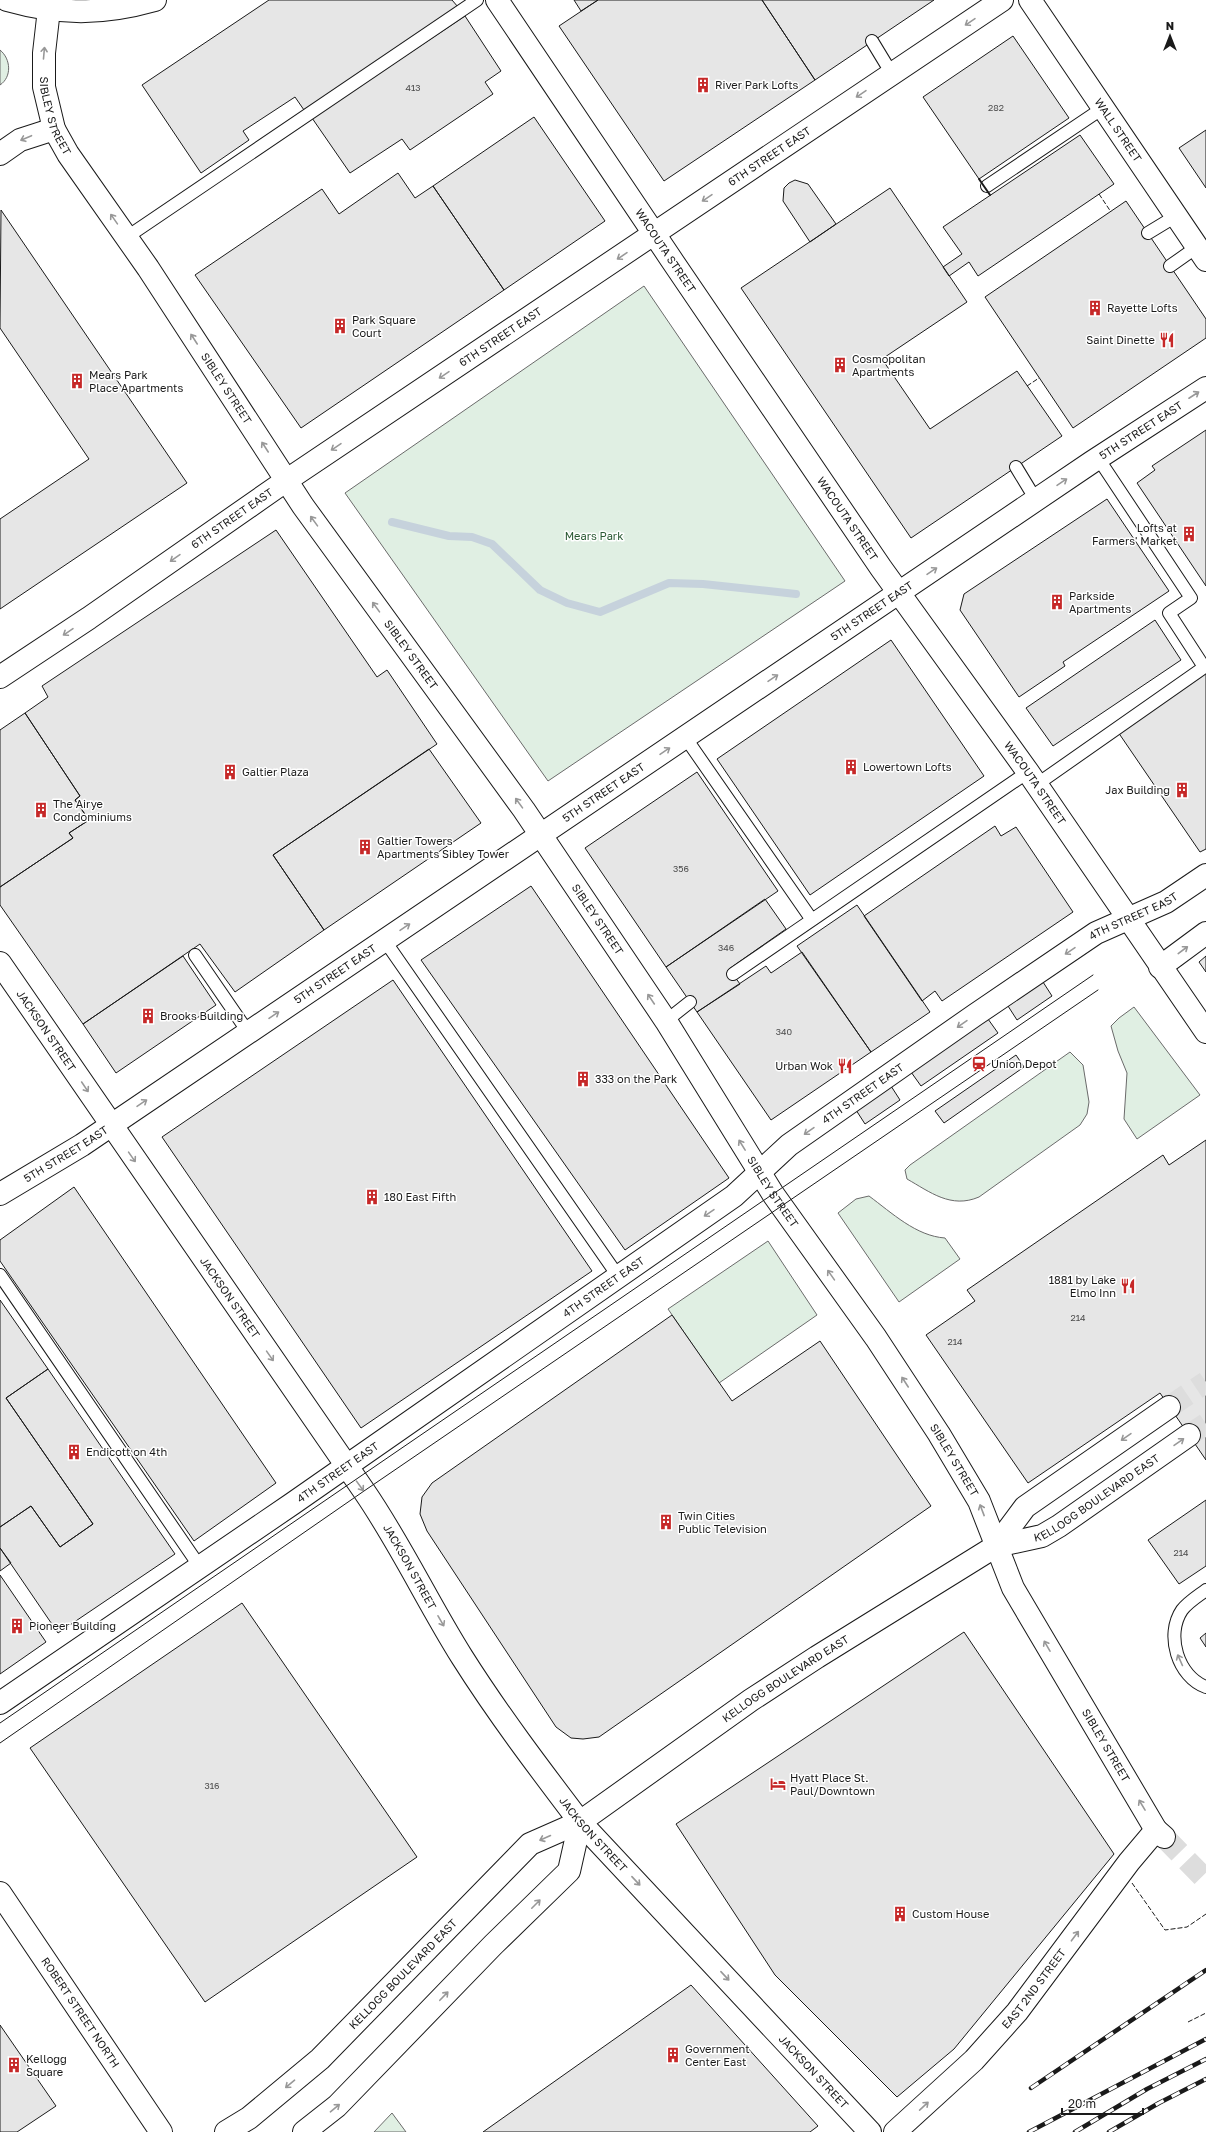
<svg xmlns="http://www.w3.org/2000/svg" width="1206" height="2132" viewBox="0 0 1206 2132" font-family="'Golos Text',sans-serif">
<style>
.green{fill:#e0efe3;stroke:#6a6a6a}
.lines{fill:none;stroke-linecap:round;stroke-linejoin:round}
.stream{stroke:#c6d2dc;stroke-width:8}
.building{fill:#e6e6e6;stroke:#1a1a1a}
.secondary-tunnel{stroke:#ddd;stroke-width:22;stroke-dasharray:22 11;stroke-linecap:butt}
.lane-casing{stroke:#1a1a1a;stroke-width:14}
.street-casing{stroke:#1a1a1a;stroke-width:24}
.secondary-casing{stroke:#1a1a1a;stroke-width:24}
.lane{stroke:#fff;stroke-width:12}
.street{stroke:#fff;stroke-width:22}
.secondary{stroke:#fff;stroke-width:22}
.tram{stroke:#1a1a1a;stroke-width:1}
.rail-casing{stroke:#1a1a1a;stroke-width:4.5}
.rail{stroke:#fff;stroke-width:3;stroke-dasharray:9;stroke-linecap:butt}
.fence{stroke:#1a1a1a;stroke-width:1;stroke-dasharray:5 2;stroke-linecap:butt}
.wall{stroke:#1a1a1a;stroke-width:2}
.oneway{stroke:#989898}
.labels{text-anchor:middle;stroke-width:3;stroke-linejoin:round;paint-order:stroke}
.number-label{font-size:9px;fill:#4d4d4d}
.poi-label{font-size:11px;fill:#1a1a1a;stroke:#fff;text-anchor:start}
.street-label{font-size:11px;fill:#1a1a1a;stroke:#fff}
.park-label{font-size:11px;fill:#2b5a34;stroke:#fff}
</style>
<rect width="100%" height="100%" fill="#fff"/>
<!-- green -->
<path class="green" d="M0 50C11 59 12 77 0 85Z
M644 286 845 581 548 781 345 493Z
M1134 1007 1200 1095 1137 1139 1124 1119 1127 1073 1118 1051 1111 1026 1119 1018Z
M1070 1052 1083 1065 1089 1102 1087 1114 1080 1125 979 1197C951 1209 930 1192 907 1179L905 1170 910 1165Z
M869 1196C892 1213 916 1236 945 1238L960 1259 899 1302 838 1213 856 1199Z
M768 1241 817 1315 719 1383 668 1309Z
M392 2113 406 2132H374Z"/>
<g class="lines">
<!-- stream -->
<path class="stream" d="M392 522 449 536 472 537 492 544 540 590 567 603 600 612 669 583 703 584 796 594"/>
</g>
<!-- building -->
<path class="building" d="M269 0H452L458 7 304 110 295 97 243 131 249 140 201 173 142 85Z
M574 0H598L581 11Z
M598 0H762L815 80 664 181 559 26Z
M762 0H934L815 80Z
M465 16 501 71 485 82 493 94 410 150 402 139 350 173 312 118Z
M1013 36 1069 118 979 179 923 97Z
M534 117 605 221 504 290 433 186Z
M1206 130V188L1179 148Z
M1080 135 1114 184 978 276 969 262 949 276 943 267 962 254 943 227Z
M398 173 415 198 433 186 504 290 301 428 195 275 322 189 339 214Z
M795 180 808 184 836 224 810 242 783 201 784 188 789 183Z
M890 188 967 302 882 359 930 429 1017 371 1062 436 911 538 741 288Z
M1126 201 1206 319V338L1073 428 985 297Z
M1 210 187 483 0 609V519L89 459 0 328Z
M1206 430V586L1137 483 1155 470 1152 466Z
M1107 499 1169 591 1063 662 1065 666 1019 697 960 610 964 594Z
M276 530 377 677 387 670 437 744 273 855 324 930 235 992 200 944 83 1024 0 905V887L73 838 69 833 89 820 75 800 80 796 25 713 48 697 42 686Z
M1155 620 1181 660 1053 746 1026 708Z
M891 640 984 776 810 895 717 759Z
M1206 672V849L1200 852 1118 732Z
M25 713 80 796 75 800 89 820 69 833 73 838 0 887V730Z
M429 749 481 823 324 930 273 855Z
M697 772 778 891 666 967 585 848Z
M995 826 1001 836 1016 827 1073 912 942 1001 935 991 922 1001 864 916Z
M531 886 729 1178 625 1250 421 960Z
M765 899 786 929 729 969 740 984 697 1012 666 967Z
M857 905 930 1012 871 1052 797 946Z
M802 952 871 1052 771 1120 697 1012 766 966 771 973Z
M183 956 216 1005 116 1073 83 1024Z
M1206 956V972L1199 962Z
M393 980 592 1271 361 1428 162 1137Z
M1043 982 1052 996 1017 1020 1008 1006Z
M988 1019 998 1033 921 1086 911 1072Z
M1016 1055 1024 1067 944 1123 935 1111Z
M891 1086 900 1100 865 1124 856 1110Z
M1206 1140V1460L1160 1393 1028 1483 926 1335 975 1301 967 1290 1163 1155 1169 1165Z
M74 1187 276 1483 194 1541 0 1261V1240Z
M0 1300 48 1369 6 1398 93 1524 60 1547 31 1506 0 1527Z
M672 1315 732 1401 820 1341 931 1506 599 1737 583 1739 571 1738 556 1727 427 1531 420 1514 422 1497 432 1483Z
M48 1369 175 1554 58 1633 0 1548V1527L31 1506 60 1547 93 1524 6 1398Z
M1206 1500V1566L1179 1584 1148 1540Z
M0 1548 11 1563 0 1571Z
M0 1575 46 1642 0 1674Z
M242 1603 417 1857 205 2002 30 1748Z
M964 1632 1114 1854 954 2049 897 2097 775 1975 676 1824Z
M1206 1633V1647L1200 1638Z
M691 1985 818 2126 810 2132H483Z
M0 2025 56 2106 17 2132H0Z"/>
<g class="lines">
<!-- secondary-tunnel -->
<path class="secondary-tunnel" d="M1169 1407 1206 1382
M1189 1435 1206 1424
M1164 1837 1206 1880"/>
<defs>
<path id="lane" d="M872 41 892 74
M987 186 1103 108
M1148 233 1176 216
M127 237 477 0
M1170 266 1197 247
M1098 458 1191 598 1169 613 1204 667
M1016 467 1036 500
M685 737 812 920
M1036 785 1206 666
M385 941 618 1276
M195 955 248 1032
M733 974 1028 772
M666 1021 690 1002
M0 1275 200 1567
M1206 1590C1198 1596 1188 1602 1182 1610 1165 1635 1178 1677 1206 1687"/>
<g id="street">
<path id="s1" d="M497 0 671 259 881 568 1028 772 1206 1032"/>
<path d="M0 154 20 140 54 129"/>
<path d="M1160 967 1206 933"/>
<path id="s2" d="M0 1703 292 1504 734 1196 789 1145 975 1015 1096 933 1166 902 1206 875"/>
<path id="s3" d="M895 2132 974 2060 1017 2012 1129 1862 1156 1830"/>
</g>
<g id="secondary">
<path d="M7 0C60 15 102 15 155 0"/>
<path id="s4" d="M1030 0 1206 260"/>
<path id="s5" d="M49 9 44 53V87L54 129 68 154 148 268 303 506 524 810 666 1021 773 1194 876 1338 939 1434 979 1501 1013 1588 1156 1830 1164 1837"/>
<path id="s6" d="M0 677 89 618 287 480 1002 0"/>
<path id="s7" d="M0 963C120 1139 242 1315 364 1491 400 1543 428 1603 462 1657 498 1714 539 1768 580 1822L870 2132"/>
<path id="s8" d="M0 1194 82 1145 1092 462 1206 388"/>
<path d="M996 1546 1025 1507 1169 1407"/>
<path id="s9" d="M0 1893 161 2132"/>
<path id="s10" d="M226 2132 249 2118 320 2059 530 1844 580 1822 751 1700 817 1657 996 1546 1042 1536 1059 1526 1189 1435"/>
<path d="M304 2132 337 2106 493 1945 569 1871 580 1822"/>
</g>
</defs>
<!-- lane casing -->
<use href="#lane" class="lane-casing"/>
<!-- street casing -->
<use href="#street" class="street-casing"/>
<!-- secondary casing -->
<use href="#secondary" class="secondary-casing"/>
<!-- lane -->
<use href="#lane" class="lane"/>
<!-- street -->
<use href="#street" class="street"/>
<!-- secondary -->
<use href="#secondary" class="secondary"/>
<!-- tram -->
<path class="tram" d="M0 1723 1093 975
M0 1743 364 1491 1098 990"/>
<defs>
<path id="rail" d="M1031 2088 1206 1970
M1029 2132 1206 2039
M1075 2132 1147 2089 1206 2059
M1109 2132 1159 2103 1206 2079"/>
</defs>
<!-- rail casing -->
<use href="#rail" class="rail-casing"/>
<!-- rail -->
<use href="#rail" class="rail"/>
<!-- fence -->
<path class="fence" d="M1099 194 1111 212
M1027 386 1039 378
M1132 1883 1165 1930 1187 1927 1206 1914
M1188 2022 1206 2013"/>
<!-- wall -->
<path class="wall" d="M979 179 990 195"/>
</g>
<!-- one-way arrows -->
<defs><path id="oneway-shaft" d="M-6 0H5M1.5-3L5.5 0L1.5 3" fill="none" stroke-width="1.6" stroke-linecap="round" stroke-linejoin="round"/></defs>
<g class="oneway">
<use href="#oneway-shaft" transform="translate(970 22) rotate(146)"/>
<use href="#oneway-shaft" transform="translate(44 53) rotate(-85)"/>
<use href="#oneway-shaft" transform="translate(861 94) rotate(146)"/>
<use href="#oneway-shaft" transform="translate(26 138) rotate(157)"/>
<use href="#oneway-shaft" transform="translate(707 198) rotate(146)"/>
<use href="#oneway-shaft" transform="translate(114 219) rotate(-125)"/>
<use href="#oneway-shaft" transform="translate(622 256) rotate(146)"/>
<use href="#oneway-shaft" transform="translate(194 339) rotate(-123)"/>
<use href="#oneway-shaft" transform="translate(444 375) rotate(146)"/>
<use href="#oneway-shaft" transform="translate(1194 395) rotate(-33)"/>
<use href="#oneway-shaft" transform="translate(265 447) rotate(-123)"/>
<use href="#oneway-shaft" transform="translate(336 447) rotate(146)"/>
<use href="#oneway-shaft" transform="translate(1062 482) rotate(-34)"/>
<use href="#oneway-shaft" transform="translate(314 521) rotate(-126)"/>
<use href="#oneway-shaft" transform="translate(175 558) rotate(145)"/>
<use href="#oneway-shaft" transform="translate(932 571) rotate(-34)"/>
<use href="#oneway-shaft" transform="translate(376 607) rotate(-126)"/>
<use href="#oneway-shaft" transform="translate(68 632) rotate(146)"/>
<use href="#oneway-shaft" transform="translate(773 678) rotate(-34)"/>
<use href="#oneway-shaft" transform="translate(665 751) rotate(-34)"/>
<use href="#oneway-shaft" transform="translate(519 803) rotate(-126)"/>
<use href="#oneway-shaft" transform="translate(405 927) rotate(-34)"/>
<use href="#oneway-shaft" transform="translate(1183 950) rotate(-37)"/>
<use href="#oneway-shaft" transform="translate(1070 951) rotate(146)"/>
<use href="#oneway-shaft" transform="translate(651 999) rotate(-124)"/>
<use href="#oneway-shaft" transform="translate(274 1015) rotate(-34)"/>
<use href="#oneway-shaft" transform="translate(962 1024) rotate(145)"/>
<use href="#oneway-shaft" transform="translate(85 1087) rotate(56)"/>
<use href="#oneway-shaft" transform="translate(142 1103) rotate(-34)"/>
<use href="#oneway-shaft" transform="translate(809 1131) rotate(145)"/>
<use href="#oneway-shaft" transform="translate(742 1145) rotate(-122)"/>
<use href="#oneway-shaft" transform="translate(132 1157) rotate(55)"/>
<use href="#oneway-shaft" transform="translate(709 1213) rotate(146)"/>
<use href="#oneway-shaft" transform="translate(831 1275) rotate(-125)"/>
<use href="#oneway-shaft" transform="translate(270 1356) rotate(55)"/>
<use href="#oneway-shaft" transform="translate(905 1382) rotate(-123)"/>
<use href="#oneway-shaft" transform="translate(1126 1437) rotate(145)"/>
<use href="#oneway-shaft" transform="translate(1179 1442) rotate(-35)"/>
<use href="#oneway-shaft" transform="translate(360 1486) rotate(54)"/>
<use href="#oneway-shaft" transform="translate(982 1510) rotate(-111)"/>
<use href="#oneway-shaft" transform="translate(441 1621) rotate(60)"/>
<use href="#oneway-shaft" transform="translate(1047 1646) rotate(-120)"/>
<use href="#oneway-shaft" transform="translate(1180 1660) rotate(-114)"/>
<use href="#oneway-shaft" transform="translate(1142 1805) rotate(-121)"/>
<use href="#oneway-shaft" transform="translate(545 1838) rotate(156)"/>
<use href="#oneway-shaft" transform="translate(636 1881) rotate(47)"/>
<use href="#oneway-shaft" transform="translate(536 1904) rotate(-45)"/>
<use href="#oneway-shaft" transform="translate(1075 1936) rotate(-53)"/>
<use href="#oneway-shaft" transform="translate(725 1976) rotate(47)"/>
<use href="#oneway-shaft" transform="translate(444 1996) rotate(-46)"/>
<use href="#oneway-shaft" transform="translate(290 2084) rotate(140)"/>
<use href="#oneway-shaft" transform="translate(924 2106) rotate(-43)"/>
<use href="#oneway-shaft" transform="translate(335 2108) rotate(-40)"/>
</g>
<!-- icons -->
<defs>
<symbol id="building-bare" viewBox="-9 -9 18 18"><path d="M-4-6H4V6H1V3H-1V6H-4ZM-2.5-4.3h1.7v1.8h-1.7ZM.8-4.3h1.7v1.8H.8ZM-2.5-1h1.7V.8h-1.7ZM.8-1h1.7V.8H.8Z" fill="#c62828" stroke="#fff" stroke-width="2.5" paint-order="stroke"/></symbol>
<symbol id="restaurant-bare" viewBox="-9 -9 18 18"><path d="M-5-6h1v4h1v-4h1v4h1v-4h1v5L-1.5 .5V6h-2V.5L-5-1ZM5-6V6H3V1.5H1.5Q1.5-4 5-6Z" fill="#c62828" stroke="#fff" stroke-width="2.5" paint-order="stroke"/></symbol>
<symbol id="station-bare" viewBox="-9 -9 18 18"><path d="M-3-6H3Q5-6 5-4V2Q5 4 3 4L4.5 6H3L1.5 4h-3L-3 6H-4.5L-3 4Q-5 4-5 2V-4Q-5-6-3-6ZM-3.5-4v3h7v-3ZM-3.5 1v1.5H-2V1ZM2 1v1.5H3.5V1Z" fill="#c62828" stroke="#fff" stroke-width="2.5" paint-order="stroke"/></symbol>
<symbol id="hotel-bare" viewBox="-9 -9 18 18"><path d="M-6-4.5h1.5V1H6V5H4.5V3h-9V5H-6ZM-4 0a1.8 1.8 0 1 1 3.6 0ZM.5 0V-2.5h3Q6-2.5 6 0Z" fill="#c62828" stroke="#fff" stroke-width="2.5" paint-order="stroke"/></symbol>
</defs>
<g fill-rule="evenodd">
<use href="#building-bare" x="692" y="74" width="22" height="22"/>
<use href="#building-bare" x="1084" y="297" width="22" height="22"/>
<use href="#building-bare" x="329" y="315" width="22" height="22"/>
<use href="#restaurant-bare" x="1156" y="329" width="22" height="22"/>
<use href="#building-bare" x="829" y="354" width="22" height="22"/>
<use href="#building-bare" x="66" y="370" width="22" height="22"/>
<use href="#building-bare" x="1178" y="523" width="22" height="22"/>
<use href="#building-bare" x="1046" y="591" width="22" height="22"/>
<use href="#building-bare" x="840" y="756" width="22" height="22"/>
<use href="#building-bare" x="219" y="761" width="22" height="22"/>
<use href="#building-bare" x="1171" y="779" width="22" height="22"/>
<use href="#building-bare" x="30" y="799" width="22" height="22"/>
<use href="#building-bare" x="354" y="836" width="22" height="22"/>
<use href="#building-bare" x="137" y="1005" width="22" height="22"/>
<use href="#station-bare" x="968" y="1053" width="22" height="22"/>
<use href="#restaurant-bare" x="834" y="1055" width="22" height="22"/>
<use href="#building-bare" x="572" y="1068" width="22" height="22"/>
<use href="#building-bare" x="361" y="1186" width="22" height="22"/>
<use href="#restaurant-bare" x="1117" y="1275" width="22" height="22"/>
<use href="#building-bare" x="63" y="1441" width="22" height="22"/>
<use href="#building-bare" x="655" y="1511" width="22" height="22"/>
<use href="#building-bare" x="6" y="1615" width="22" height="22"/>
<use href="#hotel-bare" x="767" y="1773" width="22" height="22"/>
<use href="#building-bare" x="889" y="1903" width="22" height="22"/>
<use href="#building-bare" x="662" y="2044" width="22" height="22"/>
<use href="#building-bare" x="3" y="2054" width="22" height="22"/>
</g>
<g class="labels">
<!-- number labels -->
<g class="number-label">
<text x="413" y="91">413</text>
<text x="996" y="111">282</text>
<text x="681" y="872">356</text>
<text x="726" y="951">346</text>
<text x="784" y="1035">340</text>
<text x="1078" y="1321">214</text>
<text x="955" y="1345">214</text>
<text x="1181" y="1556">214</text>
<text x="212" y="1789">316</text>
</g>
<!-- poi labels -->
<g class="poi-label">
<text x="715" y="89">River Park Lofts</text>
<text x="1107" y="312">Rayette Lofts</text>
<text x="352" y="324">Park Square<tspan x="352" dy="13">Court</tspan></text>
<text x="1155" y="344" text-anchor="end">Saint Dinette</text>
<text x="852" y="363">Cosmopolitan<tspan x="852" dy="13">Apartments</tspan></text>
<text x="89" y="379">Mears Park<tspan x="89" dy="13">Place Apartments</tspan></text>
<text x="1177" y="532" text-anchor="end">Lofts at<tspan x="1177" dy="13">Farmers' Market</tspan></text>
<text x="1069" y="600">Parkside<tspan x="1069" dy="13">Apartments</tspan></text>
<text x="863" y="771">Lowertown Lofts</text>
<text x="242" y="776">Galtier Plaza</text>
<text x="1170" y="794" text-anchor="end">Jax Building</text>
<text x="53" y="808">The Airye<tspan x="53" dy="13">Condominiums</tspan></text>
<text x="377" y="845">Galtier Towers<tspan x="377" dy="13">Apartments Sibley Tower</tspan></text>
<text x="160" y="1020">Brooks Building</text>
<text x="991" y="1068">Union Depot</text>
<text x="833" y="1070" text-anchor="end">Urban Wok</text>
<text x="595" y="1083">333 on the Park</text>
<text x="384" y="1201">180 East Fifth</text>
<text x="1116" y="1284" text-anchor="end">1881 by Lake<tspan x="1116" dy="13">Elmo Inn</tspan></text>
<text x="86" y="1456">Endicott on 4th</text>
<text x="678" y="1520">Twin Cities<tspan x="678" dy="13">Public Television</tspan></text>
<text x="29" y="1630">Pioneer Building</text>
<text x="790" y="1782">Hyatt Place St.<tspan x="790" dy="13">Paul/Downtown</tspan></text>
<text x="912" y="1918">Custom House</text>
<text x="685" y="2053">Government<tspan x="685" dy="13">Center East</tspan></text>
<text x="26" y="2063">Kellogg<tspan x="26" dy="13">Square</tspan></text>
</g>
<!-- street labels -->
<g class="street-label">
<text dy="4" stroke="none"><textPath href="#s5" startOffset="109">SIBLEY STREET</textPath></text>
<text dy="4" stroke="none"><textPath href="#s4" startOffset="157">WALL STREET</textPath></text>
<text dy="4" stroke="none"><textPath href="#s6" startOffset="929">6TH STREET EAST</textPath></text>
<text dy="4" stroke="none"><textPath href="#s1" startOffset="302">WACOUTA STREET</textPath></text>
<text dy="4" stroke="none"><textPath href="#s6" startOffset="605">6TH STREET EAST</textPath></text>
<text dy="4" stroke="none"><textPath href="#s5" startOffset="433">SIBLEY STREET</textPath></text>
<text dy="4" stroke="none"><textPath href="#s8" startOffset="1373">5TH STREET EAST</textPath></text>
<text dy="4" stroke="none"><textPath href="#s6" startOffset="281">6TH STREET EAST</textPath></text>
<text dy="4" stroke="none"><textPath href="#s1" startOffset="626">WACOUTA STREET</textPath></text>
<text dy="4" stroke="none"><textPath href="#s8" startOffset="1049">5TH STREET EAST</textPath></text>
<text dy="4" stroke="none"><textPath href="#s5" startOffset="757">SIBLEY STREET</textPath></text>
<text dy="4" stroke="none"><textPath href="#s1" startOffset="950">WACOUTA STREET</textPath></text>
<text dy="4" stroke="none"><textPath href="#s8" startOffset="725">5TH STREET EAST</textPath></text>
<text dy="4" stroke="none"><textPath href="#s2" startOffset="1381">4TH STREET EAST</textPath></text>
<text dy="4" stroke="none"><textPath href="#s5" startOffset="1081">SIBLEY STREET</textPath></text>
<text dy="4" stroke="none"><textPath href="#s8" startOffset="401">5TH STREET EAST</textPath></text>
<text dy="4" stroke="none"><textPath href="#s7" startOffset="82">JACKSON STREET</textPath></text>
<text dy="4" stroke="none"><textPath href="#s2" startOffset="1057">4TH STREET EAST</textPath></text>
<text dy="4" stroke="none"><textPath href="#s8" startOffset="77">5TH STREET EAST</textPath></text>
<text dy="4" stroke="none"><textPath href="#s5" startOffset="1405">SIBLEY STREET</textPath></text>
<text dy="4" stroke="none"><textPath href="#s2" startOffset="733">4TH STREET EAST</textPath></text>
<text dy="4" stroke="none"><textPath href="#s7" startOffset="406">JACKSON STREET</textPath></text>
<text dy="4" stroke="none"><textPath href="#s5" startOffset="1729">SIBLEY STREET</textPath></text>
<text dy="4" stroke="none"><textPath href="#s2" startOffset="409">4TH STREET EAST</textPath></text>
<text dy="4" stroke="none"><textPath href="#s10" startOffset="1087">KELLOGG BOULEVARD EAST</textPath></text>
<text dy="4" stroke="none"><textPath href="#s7" startOffset="730">JACKSON STREET</textPath></text>
<text dy="4" stroke="none"><textPath href="#s10" startOffset="725">KELLOGG BOULEVARD EAST</textPath></text>
<text dy="4" stroke="none"><textPath href="#s5" startOffset="2053">SIBLEY STREET</textPath></text>
<text dy="4" stroke="none"><textPath href="#s7" startOffset="1055">JACKSON STREET</textPath></text>
<text dy="4" stroke="none"><textPath href="#s10" startOffset="238">KELLOGG BOULEVARD EAST</textPath></text>
<text dy="4" stroke="none"><textPath href="#s3" startOffset="200">EAST 2ND STREET</textPath></text>
<text dy="4" stroke="none"><textPath href="#s9" startOffset="144">ROBERT STREET NORTH</textPath></text>
<text dy="4" stroke="none"><textPath href="#s7" startOffset="1379">JACKSON STREET</textPath></text>
</g>
<!-- park labels -->
<g class="park-label">
<text x="594" y="540">Mears Park</text>
</g>
</g>
<!-- north arrow -->
<g transform="translate(1170 36)" stroke="#ffffff" stroke-width="3" paint-order="stroke">
<path d="M0-3L7 15L0 10L-7 15Z" fill="#1a1a1a"/>
<text y="-6" font-size="11" font-weight="bold" text-anchor="middle" fill="#1a1a1a">N</text>
</g>
<!-- scale -->
<path d="M1062 2108v6h81v-6" fill="none" stroke="#1a1a1a" stroke-width="2"/>
<text x="1068" y="2108" font-size="12" fill="#1a1a1a" stroke="#ffffff" stroke-width="3" paint-order="stroke">20 m</text>
</svg>
